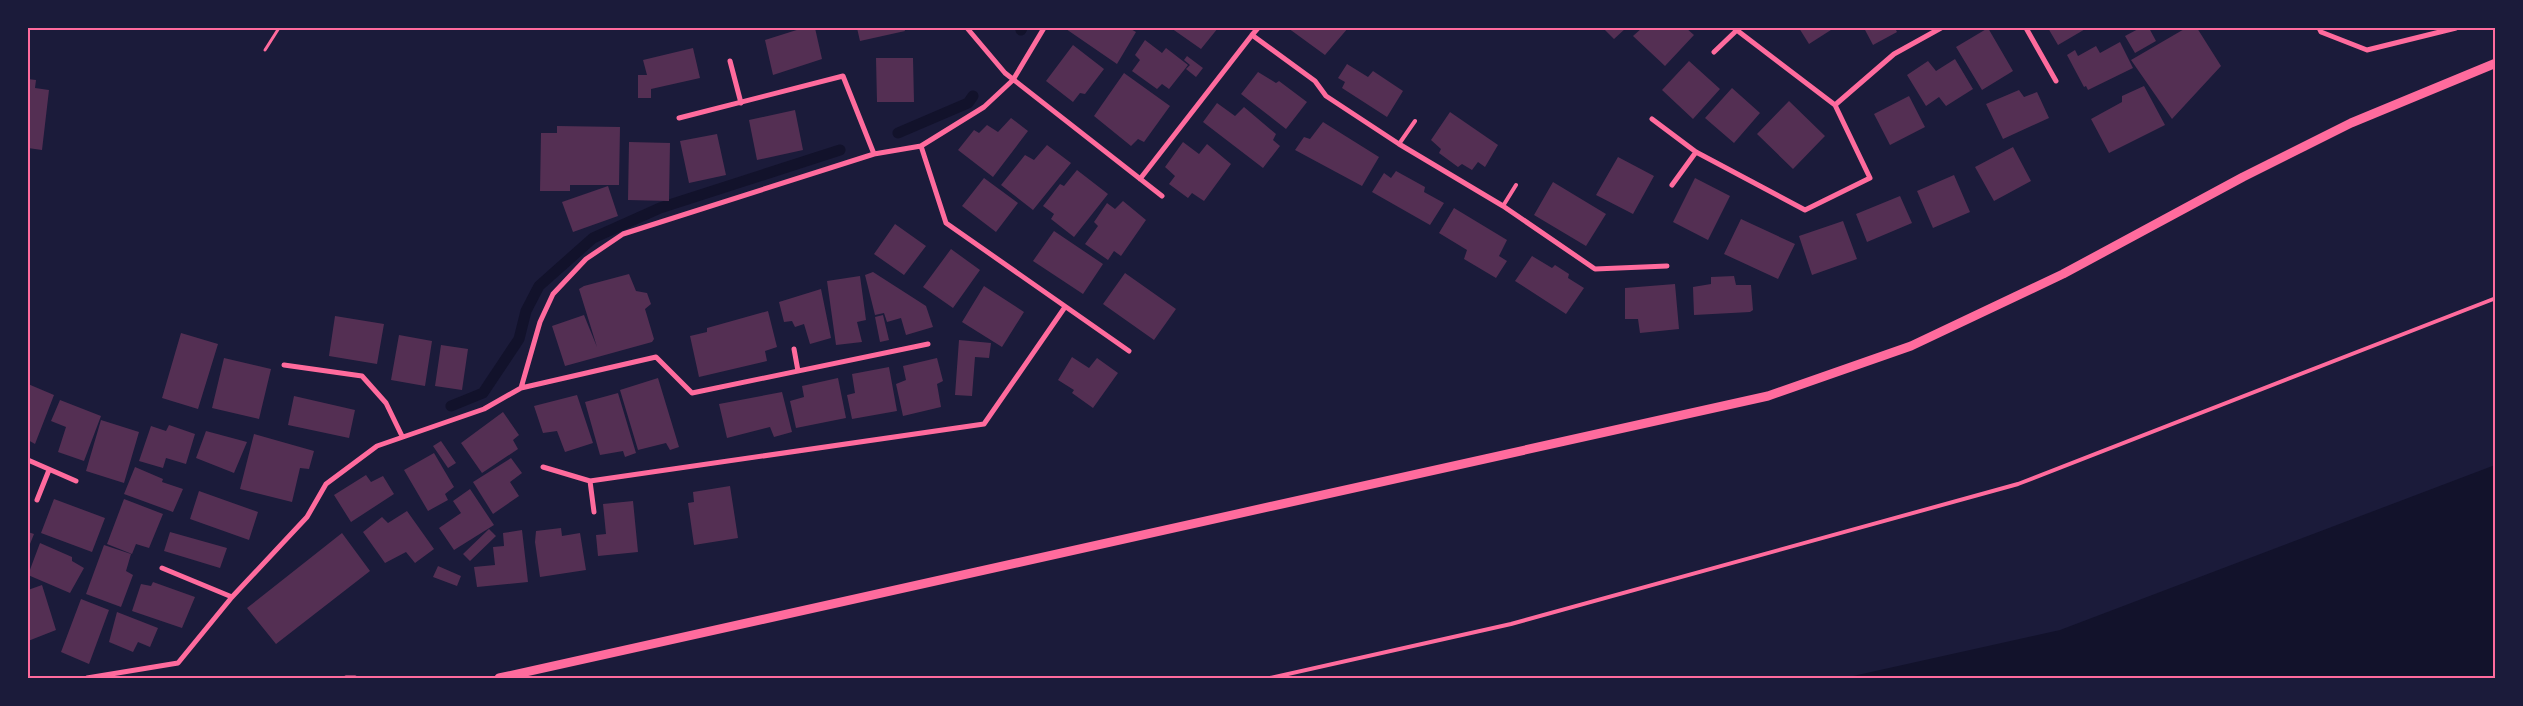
<svg xmlns="http://www.w3.org/2000/svg" width="2523" height="706" viewBox="0 0 2523 706" font-family="'Golos Text',sans-serif">
<style>
.water{fill:#12122b}
.lines{fill:none;stroke-linecap:round;stroke-linejoin:round}
.stream{stroke:#12122b;stroke-width:11}
.building{fill:#542f53}
.path{stroke:#ff6b9d;stroke-width:3}
.service{stroke:#ff6b9d;stroke-width:4}
.minor{stroke:#ff6b9d;stroke-width:5}
.tertiary{stroke:#ff6b9d;stroke-width:9}
.neatline{fill:none;stroke:#ff6b9d;stroke-width:2}
</style>
<rect width="100%" height="100%" fill="#1b1b3a"/>
<!-- water -->
<path class="water" d="M2495 465V678H1844L2060 630Z"/>
<g class="lines">
<!-- stream -->
<path class="stream" d="M1021 30 1022 28
M898 133 968 103 973 96
M451 406 483 393 519 339 526 311 539 286 593 238 660 208 840 150"/>
</g>
<!-- building -->
<path class="building" d="M803 28H815L822 59 773 75 765 40Z
M857 28H904L905 31 860 41Z
M1067 28H1129L1136 32 1117 64 1066 29Z
M1171 28H1218L1201 49Z
M1288 28H1348L1325 55Z
M1603 28H1626L1614 39Z
M1642 28H1686L1694 35 1665 66 1633 36Z
M1799 28H1834L1809 44Z
M1864 28H1895L1897 32 1873 45Z
M1988 28 2013 71 1982 90 1956 47Z
M2048 28H2087L2058 45Z
M2140 28H2149L2156 41 2135 53 2125 36Z
M2186 28H2197L2221 66 2172 119 2131 60Z
M1145 40 1162 53 1166 48 1188 65 1169 89 1162 84 1157 89 1132 71 1140 60 1135 55Z
M2120 42 2133 68 2088 90 2086 86 2084 87 2067 55 2075 50 2078 56 2096 46 2100 53Z
M1073 45 1104 69 1085 94 1080 93 1073 102 1046 81Z
M693 48 700 78 651 89V98H638V75H647L643 60Z
M1187 56 1203 68 1196 77 1186 69 1190 65 1184 60Z
M876 58H913L914 102H877Z
M1955 59 1973 89 1946 106 1939 97 1926 106 1907 75 1928 61 1936 71Z
M1689 61 1720 89 1693 119 1662 90Z
M1347 64 1368 77 1373 71 1403 91 1387 117 1342 88 1345 82 1338 78Z
M1258 72 1276 83 1279 81 1307 102 1286 129 1241 94Z
M1124 73 1170 106 1144 142 1138 139 1131 146 1094 116Z
M28 79 36 80 35 88 49 90 42 150 28 148Z
M2144 86 2165 125 2109 153 2091 119 2122 102V96Z
M1732 88 1760 113 1734 143 1705 118Z
M2019 90 2024 97 2037 92 2049 118 2003 139 1986 104Z
M1909 96 1925 127 1890 145 1874 114Z
M1789 101 1825 136 1793 169 1757 134Z
M1217 103 1235 116 1244 107 1276 134 1273 140 1280 146 1263 168 1203 122Z
M795 110 803 150 757 160 749 120Z
M1450 112 1498 145 1485 167 1478 162 1472 170 1462 164 1458 167 1439 153 1441 149 1431 140Z
M1011 118 1028 131 993 177 958 150 974 130 979 133 987 125 998 132Z
M1323 122 1379 157 1362 186 1295 150 1304 137 1310 139Z
M557 126 620 127 619 185H570V191H540L541 133H557Z
M717 134 726 175 689 183 680 141Z
M629 142 670 143 669 201 628 200Z
M1183 142 1199 154 1207 144 1231 164 1204 201 1192 193 1188 198 1169 184 1175 176 1165 167Z
M1047 145 1071 163 1033 210 1001 185 1025 155 1034 160Z
M2013 147 2031 181 1994 201 1975 167Z
M1618 157 1654 176 1633 214 1596 195Z
M1077 170 1108 194 1074 237 1051 219 1054 214 1043 206 1060 184 1064 186Z
M1396 171 1425 187 1424 192 1444 203 1430 225 1372 192 1384 173 1391 178Z
M1954 175 1970 212 1933 228 1917 191Z
M984 178 1018 203 996 232 962 206Z
M1695 178 1730 196 1708 240 1673 222Z
M1553 182 1606 214 1586 246 1534 215Z
M608 186 618 216 573 232 562 202Z
M1900 196 1912 223 1867 242 1856 214Z
M1123 201 1146 220 1121 256 1114 251 1108 260 1085 244 1098 226 1094 222 1107 203 1115 209Z
M1454 208 1507 240 1499 256 1507 261 1496 278 1464 259 1467 250 1439 233Z
M1741 219 1795 244 1778 279 1724 254Z
M1843 221 1857 259 1812 275 1799 236Z
M895 224 926 246 904 275 874 254Z
M1054 231 1103 264 1083 294 1033 261Z
M951 249 980 270 953 308 923 287Z
M1532 256 1552 268 1555 265 1569 274 1568 278 1584 288 1566 314 1515 281Z
M873 272 926 306 933 327 906 335 901 318 887 322 884 313 875 315 865 275Z
M1125 273 1176 309 1154 340 1103 304Z
M629 274 636 291 647 293 651 304 645 309 654 339 652 342 565 366 552 326 584 315 597 347 579 289 584 286Z
M860 276 866 320 857 322 862 342 836 345 827 281Z
M1734 276 1736 285H1751L1753 310 1750 312 1694 315 1693 287 1711 284V277Z
M1675 284 1679 329 1640 333 1638 319H1625V288Z
M984 286 1024 312 1002 347 962 322Z
M821 289 831 338 810 344 804 324 795 327 792 321 784 322 779 302Z
M768 311 777 347 765 351 767 361 699 377 690 336 707 332V328Z
M883 315 889 340 880 342 875 317Z
M335 316 384 324 377 364 329 356Z
M181 333 218 344 198 409 162 398Z
M399 335 432 341 425 386 391 380Z
M959 340 991 343 989 358 975 357 972 396 955 395Z
M441 345 468 349 462 390 435 386Z
M1072 357 1089 368 1097 358 1118 373 1093 408 1072 393 1074 390 1058 380Z
M224 358 271 369 259 419 212 408Z
M937 358 943 381 937 384 941 407 903 416 896 384 906 380 903 366Z
M889 367 897 411 852 419 847 395 855 393 852 374Z
M658 378 679 447 670 450 666 443 638 450 620 390Z
M838 378 846 418 796 428 790 401 804 397 802 386Z
M28 384 54 395 35 444 28 440Z
M782 392 792 432 774 437 770 427 727 438 719 404Z
M618 393 636 453 625 457 623 451 600 455 585 402Z
M577 395 593 443 565 452 557 431 543 433 534 406Z
M294 396 355 410 349 438 288 425Z
M60 400 101 416 84 461 58 452 66 427 51 421Z
M503 412 519 435 513 440 518 449 482 473 461 443Z
M101 420 139 432 124 483 86 471Z
M169 425 195 434 186 464 166 458 163 468 139 461 151 426 166 431Z
M206 431 247 442 234 473 196 458Z
M254 434 314 451 309 469 300 468 292 502 240 489Z
M441 441 456 463 448 468 433 446Z
M434 453 454 487 445 494 448 500 428 511 404 470Z
M511 458 522 473 510 482 519 496 493 514 473 482Z
M135 467 163 479 162 482 183 489 173 512 124 494Z
M366 475 371 482 383 476 394 494 351 522 334 495Z
M730 486 738 538 694 545 688 503 694 502 693 492Z
M470 489 494 525 454 550 439 528 461 513 453 501Z
M199 491 258 512 249 540 190 519Z
M54 499 105 518 92 552 41 533Z
M124 499 163 514 149 548 136 544 132 554 107 544Z
M633 501 638 552 598 556 596 535 606 534 603 504Z
M407 511 434 549 415 563 406 552 385 563 363 532 382 517 388 523Z
M561 528 562 536 580 533 586 570 540 577 535 542 536 531Z
M489 529 496 536 470 561 463 554Z
M522 530 528 582 477 587 474 567 495 565 493 547 504 546 503 533Z
M28 532 34 534 28 549Z
M170 532 227 548 220 568 164 551Z
M342 533 370 571 276 644 247 608Z
M40 543 72 557V561L84 568 70 593 28 575Z
M104 545 131 554 126 571 133 575 121 607 86 594Z
M438 566 461 576 457 586 433 577Z
M153 582 195 597 182 628 132 611 141 584 151 586Z
M42 585 56 630 28 641V590Z
M81 599 109 610 89 664 61 652Z
M117 612 158 628 150 647 138 642 133 652 109 642Z"/>
<g class="lines">
<!-- path -->
<path class="path" d="M265 50 279 28"/>
<!-- service -->
<path class="service" d="M1399 144 1415 121
M1503 206 1516 185
M1270 678 1511 624 2018 484 2496 298"/>
<!-- minor -->
<path class="minor" d="M967 28 1005 73 1162 196
M2026 28 2056 81
M2319 28 2321 32 2367 50 2456 28
M1252 35 1258 28
M1714 52 1737 30
M730 61 741 103
M1835 105 1894 54 1941 28
M679 118 843 76 874 154
M1652 119 1696 152 1805 210 1870 178 1835 105 1734 28
M921 146 946 223 1129 351
M1140 179 1252 35 1315 81 1326 96 1399 144 1503 206 1595 269 1667 266
M1672 185 1696 152
M794 349 798 371
M284 365 362 376 386 403 402 436
M521 388 540 322 553 294 586 259 623 234 874 154 921 146 984 107 1013 80 1044 28
M28 460 76 481
M543 467 590 481 984 424 1065 307
M590 481 594 512
M37 500 49 470
M162 568 232 597
M87 678 178 663 232 597 307 517 326 484 377 446 484 409 521 388 656 357 692 393 928 344
M346 678H355"/>
<!-- tertiary -->
<path class="tertiary" d="M499 678 1768 396 1911 346 2063 274 2243 177 2351 123 2496 63"/>
</g>
<!-- border -->
<rect width="2523" height="706" fill="none" stroke="#1b1b3a" stroke-width="58"/>
<rect x="29" y="29" width="2465" height="648" class="neatline"/>
</svg>
